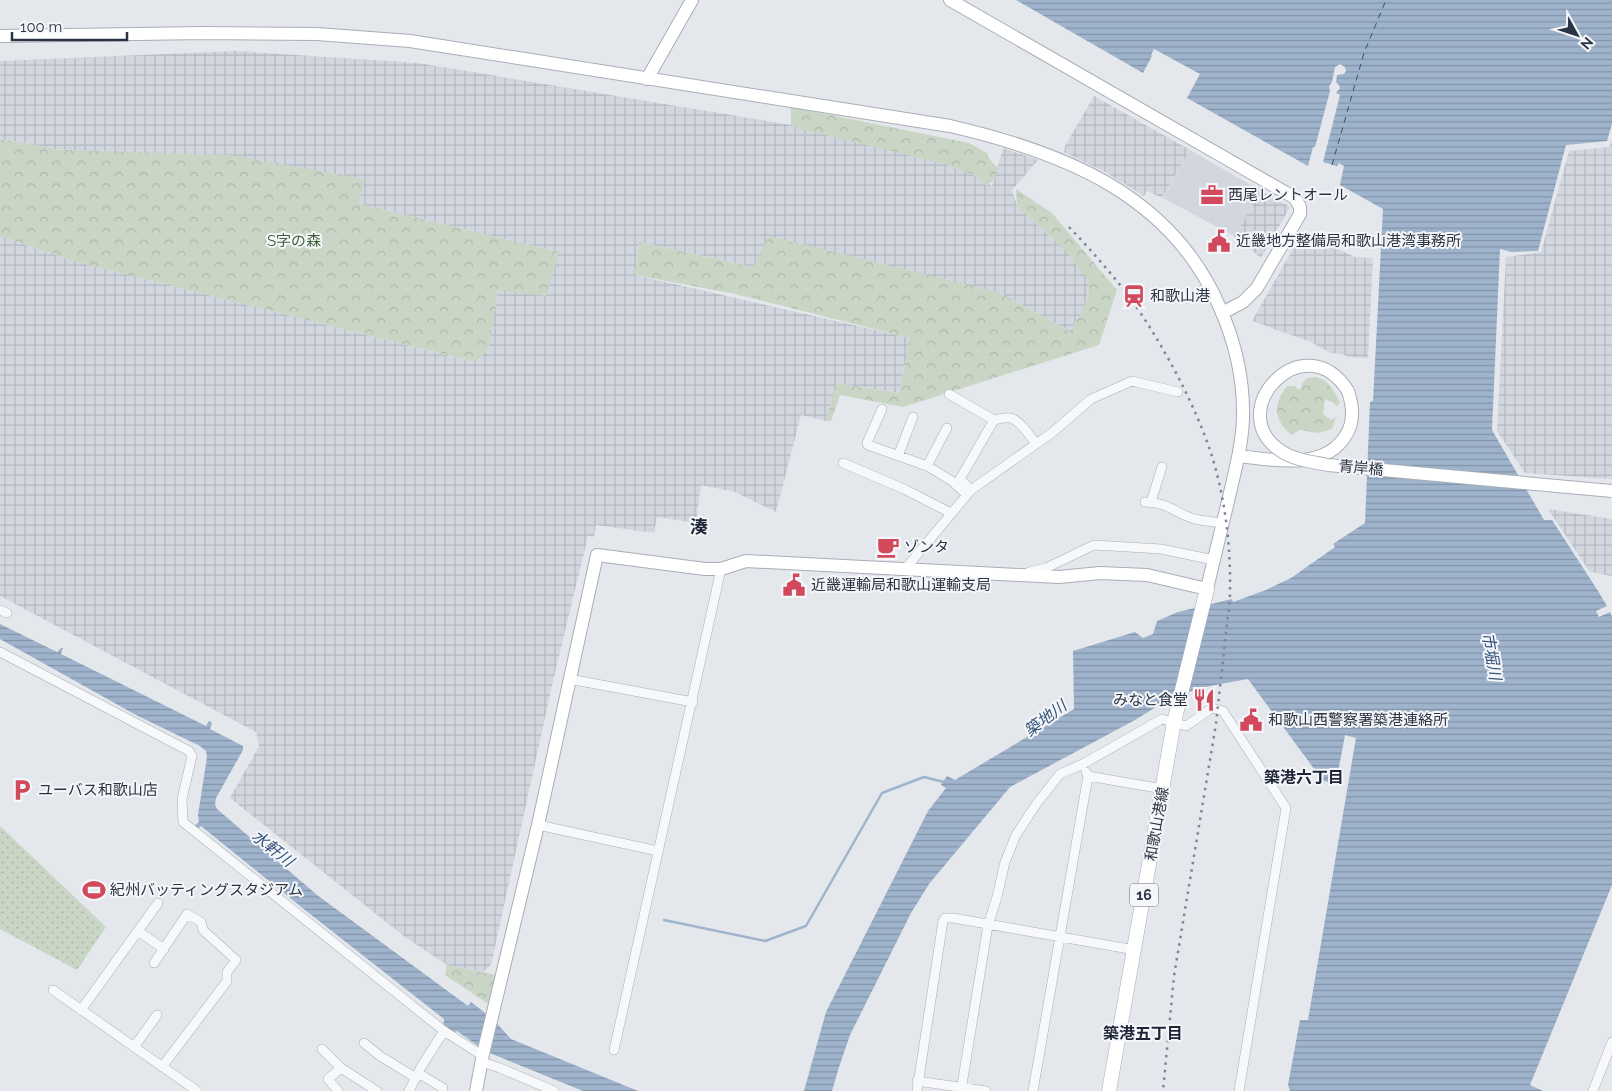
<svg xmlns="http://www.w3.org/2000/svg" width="1612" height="1091" viewBox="0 0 1612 1091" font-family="Raleway,'Noto Sans JP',sans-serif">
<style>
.built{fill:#d2d6de}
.industrial{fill:url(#industrial-grid)}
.grass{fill:url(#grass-dots)}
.forest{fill:url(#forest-crowns)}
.water{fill:url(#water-rules)}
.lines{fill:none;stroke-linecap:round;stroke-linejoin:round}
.stream{stroke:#9fb4cc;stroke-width:2.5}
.ferry{stroke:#34527a;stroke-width:1;stroke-dasharray:6 5;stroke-linecap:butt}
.street-casing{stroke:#a9aeb7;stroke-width:10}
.secondary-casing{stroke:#a9aeb7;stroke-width:14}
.primary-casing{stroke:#a3abb8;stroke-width:15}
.street{stroke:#f7f8fa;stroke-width:9}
.secondary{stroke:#fff;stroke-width:12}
.primary{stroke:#fff;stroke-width:14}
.rail{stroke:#7d8696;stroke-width:2.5;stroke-dasharray:2.5 5;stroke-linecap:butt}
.secondary-bridge-casing{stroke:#a9aeb7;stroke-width:14;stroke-linecap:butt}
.secondary-bridge{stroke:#fff;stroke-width:12}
.labels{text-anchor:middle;stroke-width:4;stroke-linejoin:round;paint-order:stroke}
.shield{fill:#f4f6f9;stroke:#676e7b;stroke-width:1}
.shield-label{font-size:14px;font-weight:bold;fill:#2b3445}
.poi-label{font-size:15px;fill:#2b3445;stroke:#f4f6f9;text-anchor:start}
.park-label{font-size:15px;fill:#3f6138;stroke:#f4f6f9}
.street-label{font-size:15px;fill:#2b3445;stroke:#f4f6f9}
.water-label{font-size:16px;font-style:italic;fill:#34527a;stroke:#f4f6f9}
.neighbourhood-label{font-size:16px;font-weight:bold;fill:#1d2536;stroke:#f4f6f9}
.quarter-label{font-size:18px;font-weight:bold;fill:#1d2536;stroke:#f4f6f9}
</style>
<defs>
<pattern id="industrial-grid" width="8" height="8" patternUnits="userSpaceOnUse" patternTransform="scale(1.25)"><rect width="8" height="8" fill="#d2d6de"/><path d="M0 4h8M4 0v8" fill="none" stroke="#b4b8c0"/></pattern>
<pattern id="grass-dots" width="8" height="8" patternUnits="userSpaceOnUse" patternTransform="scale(1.25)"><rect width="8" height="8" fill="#c9d6c5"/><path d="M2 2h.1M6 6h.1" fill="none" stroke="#adb8ab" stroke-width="1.8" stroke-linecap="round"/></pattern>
<pattern id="forest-crowns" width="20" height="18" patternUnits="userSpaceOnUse" patternTransform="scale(1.25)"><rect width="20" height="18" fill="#c9d6c5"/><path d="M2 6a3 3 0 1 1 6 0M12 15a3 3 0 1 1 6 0" fill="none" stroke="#adb8ab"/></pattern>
<pattern id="water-rules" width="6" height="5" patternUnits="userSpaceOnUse" patternTransform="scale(1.25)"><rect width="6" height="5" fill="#9fb4cc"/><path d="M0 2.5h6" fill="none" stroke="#8293a7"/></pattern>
</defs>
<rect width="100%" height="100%" fill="#e4e7ec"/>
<!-- built -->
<path class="built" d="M1190 150 1261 191 1234 236 1163 198Z"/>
<!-- industrial -->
<path class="industrial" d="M236 51 418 63 791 125 945 164 978 177 992 186 1003 148 1038 160 1012 190 1017 206 1064 249 1088 280 1089 286 1084 310 1070 331 998 292 753 267 639 242 635 275 910 338 899 393 837 383 826 421 801 415 776 512 735 492 701 485 696 523 657 517 654 533 596 525 594 537 588 536 553 681 491 965 483 972 447 965 405 937 230 798 259 746 256 732 0 596V236L70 260 473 362 488 350 498 290 559 252 359 204 363 179 62 150 0 139V61Z
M1094 96 1190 150 1162 198 1147 191 1144 196 1105 172 1064 152 1065 146Z
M1612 139V479L1525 473 1497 431 1506 257 1541 252 1569 151 1609 147Z
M1261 191 1290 207 1261 258 1234 236Z
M1302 233 1355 257 1373 258 1368 358 1349 357 1342 354 1330 353 1311 342 1252 321Z
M1548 509 1612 519V576L1590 572Z"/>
<!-- grass -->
<path class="grass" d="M0 826 106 927 77 970 0 929Z"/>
<!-- forest -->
<path class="forest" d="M791 107 969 143 987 153 990 160 998 168C997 177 994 181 986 186L978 177 945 164 800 129 791 125Z
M0 139 62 150 230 155 364 179 359 204 559 252 546 296 498 290 488 350 474 362 70 260 0 236Z
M1016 189 1052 213 1117 290 1099 345 903 407 840 395 831 421H826L836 383 899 393 910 338 735 294 635 275 639 242 753 267 769 236 998 292 1070 331C1079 317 1092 297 1088 280L1064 249 1017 206Z
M1307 378C1310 378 1316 377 1319 378 1330 382 1336 394 1340 403L1336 406 1334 403 1325 399 1323 414 1331 420 1336 417 1332 429 1318 433 1299 430 1292 435C1281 427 1273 414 1279 400 1280 395 1285 390 1287 386H1294L1300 390 1302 384Z
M447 965 496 975 490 1005 445 975Z"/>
<!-- water -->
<path class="water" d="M1016 0H1612V124L1607 141 1566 145 1538 251 1511 252 1500 249 1492 430 1544 520H1552L1598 591 1607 606 1596 611 1599 617 1610 612 1612 617V885L1530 1085 1543 1091H1290L1288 1085 1300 1020H1308L1356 738 1345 735 1336 783 1323 781 1248 679 1199 688 1164 702 1135 720 1010 787 929 884 911 913 850 1035 839 1067 832 1091H804L826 1012 928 811 946 788 941 785 947 776 955 780 1074 709 1073 651 1135 632 1143 638 1153 634 1157 621 1178 612 1232 599 1233 602 1266 590 1291 578 1335 547 1333 544 1365 523 1370 402 1373 401 1383 209 1340 185 1344 166 1339 163 1337 166 1323 162 1340 95 1336 93 1340 88 1339 85 1336 82 1337 75 1344 74 1346 71 1345 67 1340 64 1335 67 1332 82 1329 86 1330 91 1315 147H1313L1308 166 1187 98 1200 74 1154 49 1151 55 1152 56 1143 73Z
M0 624 57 652 61 648H63L61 654 206 726 209 721 212 723 210 729 243 746V750L216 798 215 804 217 809 317 895 468 1006 471 1002 493 1019 511 1039 638 1091H583L485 1051 457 1031 451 1033 443 1026 444 1019 305 910 201 826 197 829 194 826 199 822 198 815 207 757 206 751 200 746 136 715 0 639Z"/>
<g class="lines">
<!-- stream -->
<path class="stream" d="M664 920 765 941 806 926 882 793 924 777 944 782"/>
<!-- ferry -->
<path class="ferry" d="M1332 165 1364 53 1386 0"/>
<defs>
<path id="street" d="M949 394 994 420C999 419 1006 417 1010 418 1019 419 1031 437 1036 444
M882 409 867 443 868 445 927 466 952 481 967 495
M898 456 913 417
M843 463 904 489 951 513
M927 466 947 428
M971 490 960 479 994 420
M1145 502C1168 502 1176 514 1195 519 1204 521 1214 522 1223 523
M1151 502 1162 467
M906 568 971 490 1053 432 1091 399 1132 381 1178 392
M1029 572 1046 568 1094 545 1161 549 1214 560
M0 610 7 613
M0 652 189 751 192 756 182 799 183 822 444 1031 483 1056
M569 679 693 702
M1086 772 1088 776 1163 789
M538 825 658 851
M138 931 164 949
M154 963 187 914 201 922 203 930 236 960 227 972V981L162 1067
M53 990 197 1091
M81 1010 158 903
M364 1043 380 1056 416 1078
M134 1047 157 1015
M322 1049 341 1068 377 1091
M614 1050 721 569
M482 1062 500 1068 554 1091
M418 1073 443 1088
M917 1081 986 1091
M338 1091 328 1079 341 1068
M409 1091 421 1067 444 1031
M917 1091 943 921 945 918H953L1135 950
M961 1091 988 925 997 897 1005 862 1016 835 1037 803 1060 774 1083 764 1162 719 1186 726 1212 708 1223 711 1286 808 1239 1091
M1033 1091 1088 776
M1593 1091 1612 1042"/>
<path id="secondary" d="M950 0 1295 198 1300 207V214L1257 288 1243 302 1222 313
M0 36 205 33 317 34 410 41 950 126C1063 152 1172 195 1220 308 1236 344 1244 380 1243 419 1242 445 1235 471 1229 497 1222 527 1214 558 1207 589L1147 575 1100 573 1059 577 746 561 721 569H705L597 555 538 825 483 1054 476 1091
M647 79 692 0
M1239 456C1273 460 1325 471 1346 435 1355 421 1353 406 1348 391"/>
<path id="primary" d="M1109 1091 1174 722 1207 589"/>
</defs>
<!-- street casing -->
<use href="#street" class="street-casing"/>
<!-- secondary casing -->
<use href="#secondary" class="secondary-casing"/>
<!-- primary casing -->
<use href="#primary" class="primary-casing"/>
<!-- street -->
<use href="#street" class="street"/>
<!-- secondary -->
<use href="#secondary" class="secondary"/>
<!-- primary -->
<use href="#primary" class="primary"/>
<!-- rail -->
<path class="rail" d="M1069 227C1091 250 1112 274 1131 299 1162 343 1194 402 1211 453 1225 497 1231 546 1230 592 1230 606 1227 620 1226 633 1223 663 1219 694 1216 724L1174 976 1163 1091"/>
<defs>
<path id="secondary-bridge" d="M1348 391C1304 322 1221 412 1281 451 1294 460 1313 462 1328 465L1612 491"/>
</defs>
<!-- secondary-bridge casing -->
<use href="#secondary-bridge" class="secondary-bridge-casing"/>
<!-- secondary-bridge -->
<use href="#secondary-bridge" class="secondary-bridge"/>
</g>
<!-- icons -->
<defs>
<symbol id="office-bare" viewBox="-9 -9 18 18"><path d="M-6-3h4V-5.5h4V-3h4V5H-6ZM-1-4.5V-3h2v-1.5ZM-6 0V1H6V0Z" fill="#d1495b" stroke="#f4f6f9" stroke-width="2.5" paint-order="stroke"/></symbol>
<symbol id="civic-bare" viewBox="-9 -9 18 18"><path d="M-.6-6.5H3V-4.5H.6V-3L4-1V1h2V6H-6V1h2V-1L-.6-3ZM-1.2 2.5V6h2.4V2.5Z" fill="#d1495b" stroke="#f4f6f9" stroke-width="2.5" paint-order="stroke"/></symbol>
<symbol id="station-bare" viewBox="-9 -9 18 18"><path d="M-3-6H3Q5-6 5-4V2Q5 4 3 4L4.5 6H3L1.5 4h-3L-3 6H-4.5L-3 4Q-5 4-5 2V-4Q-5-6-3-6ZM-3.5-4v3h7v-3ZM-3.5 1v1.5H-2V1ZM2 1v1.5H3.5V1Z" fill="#d1495b" stroke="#f4f6f9" stroke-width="2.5" paint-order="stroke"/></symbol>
<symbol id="cafe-bare" viewBox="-9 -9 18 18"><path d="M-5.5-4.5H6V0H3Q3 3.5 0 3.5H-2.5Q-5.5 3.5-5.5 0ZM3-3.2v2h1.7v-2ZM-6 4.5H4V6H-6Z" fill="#d1495b" stroke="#f4f6f9" stroke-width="2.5" paint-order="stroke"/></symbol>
<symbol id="restaurant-bare" viewBox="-9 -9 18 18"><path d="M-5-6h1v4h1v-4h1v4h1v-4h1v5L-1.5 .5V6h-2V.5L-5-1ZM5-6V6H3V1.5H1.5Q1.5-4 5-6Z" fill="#d1495b" stroke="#f4f6f9" stroke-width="2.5" paint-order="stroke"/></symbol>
<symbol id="parking-bare" viewBox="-9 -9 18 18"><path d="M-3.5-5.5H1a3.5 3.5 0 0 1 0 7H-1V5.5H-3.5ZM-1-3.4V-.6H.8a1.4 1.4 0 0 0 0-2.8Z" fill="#d1495b" stroke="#f4f6f9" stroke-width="2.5" paint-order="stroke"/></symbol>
<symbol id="stadium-bare" viewBox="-9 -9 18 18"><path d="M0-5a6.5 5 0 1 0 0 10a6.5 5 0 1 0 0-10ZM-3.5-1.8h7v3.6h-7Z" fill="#d1495b" stroke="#f4f6f9" stroke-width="2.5" paint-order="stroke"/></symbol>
</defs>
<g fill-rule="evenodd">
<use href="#office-bare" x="1196" y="179" width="32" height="32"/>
<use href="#civic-bare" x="1203" y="225" width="32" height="32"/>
<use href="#station-bare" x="1118" y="280" width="32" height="32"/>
<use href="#cafe-bare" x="872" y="531" width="32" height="32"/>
<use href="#civic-bare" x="778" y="569" width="32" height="32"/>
<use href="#restaurant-bare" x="1188" y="684" width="32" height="32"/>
<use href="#civic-bare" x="1235" y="704" width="32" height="32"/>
<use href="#parking-bare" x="6" y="774" width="32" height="32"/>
<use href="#stadium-bare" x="78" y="874" width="32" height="32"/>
</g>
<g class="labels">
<!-- shield labels -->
<rect class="shield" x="1130" y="883.5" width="28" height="23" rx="4"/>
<g class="shield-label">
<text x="1144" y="900">16</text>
</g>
<!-- poi labels -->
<g class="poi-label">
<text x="1228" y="200">西尾レントオール</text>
<text x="1236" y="246">近畿地方整備局和歌山港湾事務所</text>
<text x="1150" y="301">和歌山港</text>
<text x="904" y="552">ゾンタ</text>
<text x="811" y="590">近畿運輸局和歌山運輸支局</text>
<text x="1188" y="705" text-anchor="end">みなと食堂</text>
<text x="1268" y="725">和歌山西警察署築港連絡所</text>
<text x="38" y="795">ユーバス和歌山店</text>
<text x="110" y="895">紀州バッティングスタジアム</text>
</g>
<!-- park labels -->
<g class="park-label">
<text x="294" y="246">S字の森</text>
</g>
<!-- street labels -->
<g class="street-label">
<text transform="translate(1361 468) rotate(5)" y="5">青岸橋</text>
<text transform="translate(1157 824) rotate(-80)" y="5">和歌山港線</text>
</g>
<!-- water labels -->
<g class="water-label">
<text transform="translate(1492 656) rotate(80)" y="6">市堀川</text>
<text transform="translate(1045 718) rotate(-37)" y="6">築地川</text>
<text transform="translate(273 848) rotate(38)" y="6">水軒川</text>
</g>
<!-- neighbourhood labels -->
<g class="neighbourhood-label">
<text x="1304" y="783">築港六丁目</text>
<text x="1143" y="1039">築港五丁目</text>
</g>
<!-- quarter labels -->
<g class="quarter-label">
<text x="699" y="533">湊</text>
</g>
</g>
<!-- north arrow -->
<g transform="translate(1577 35) rotate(130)" stroke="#f4f6f9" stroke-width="4" paint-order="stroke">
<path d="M0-4L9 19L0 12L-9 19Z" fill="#2b3445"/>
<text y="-8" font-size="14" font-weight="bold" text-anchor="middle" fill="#2b3445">N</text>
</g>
<!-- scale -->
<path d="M12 32v8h115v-8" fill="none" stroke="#2b3445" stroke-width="2.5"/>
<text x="20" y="32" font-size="15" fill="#2b3445" stroke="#f4f6f9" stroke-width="4" paint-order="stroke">100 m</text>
</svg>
